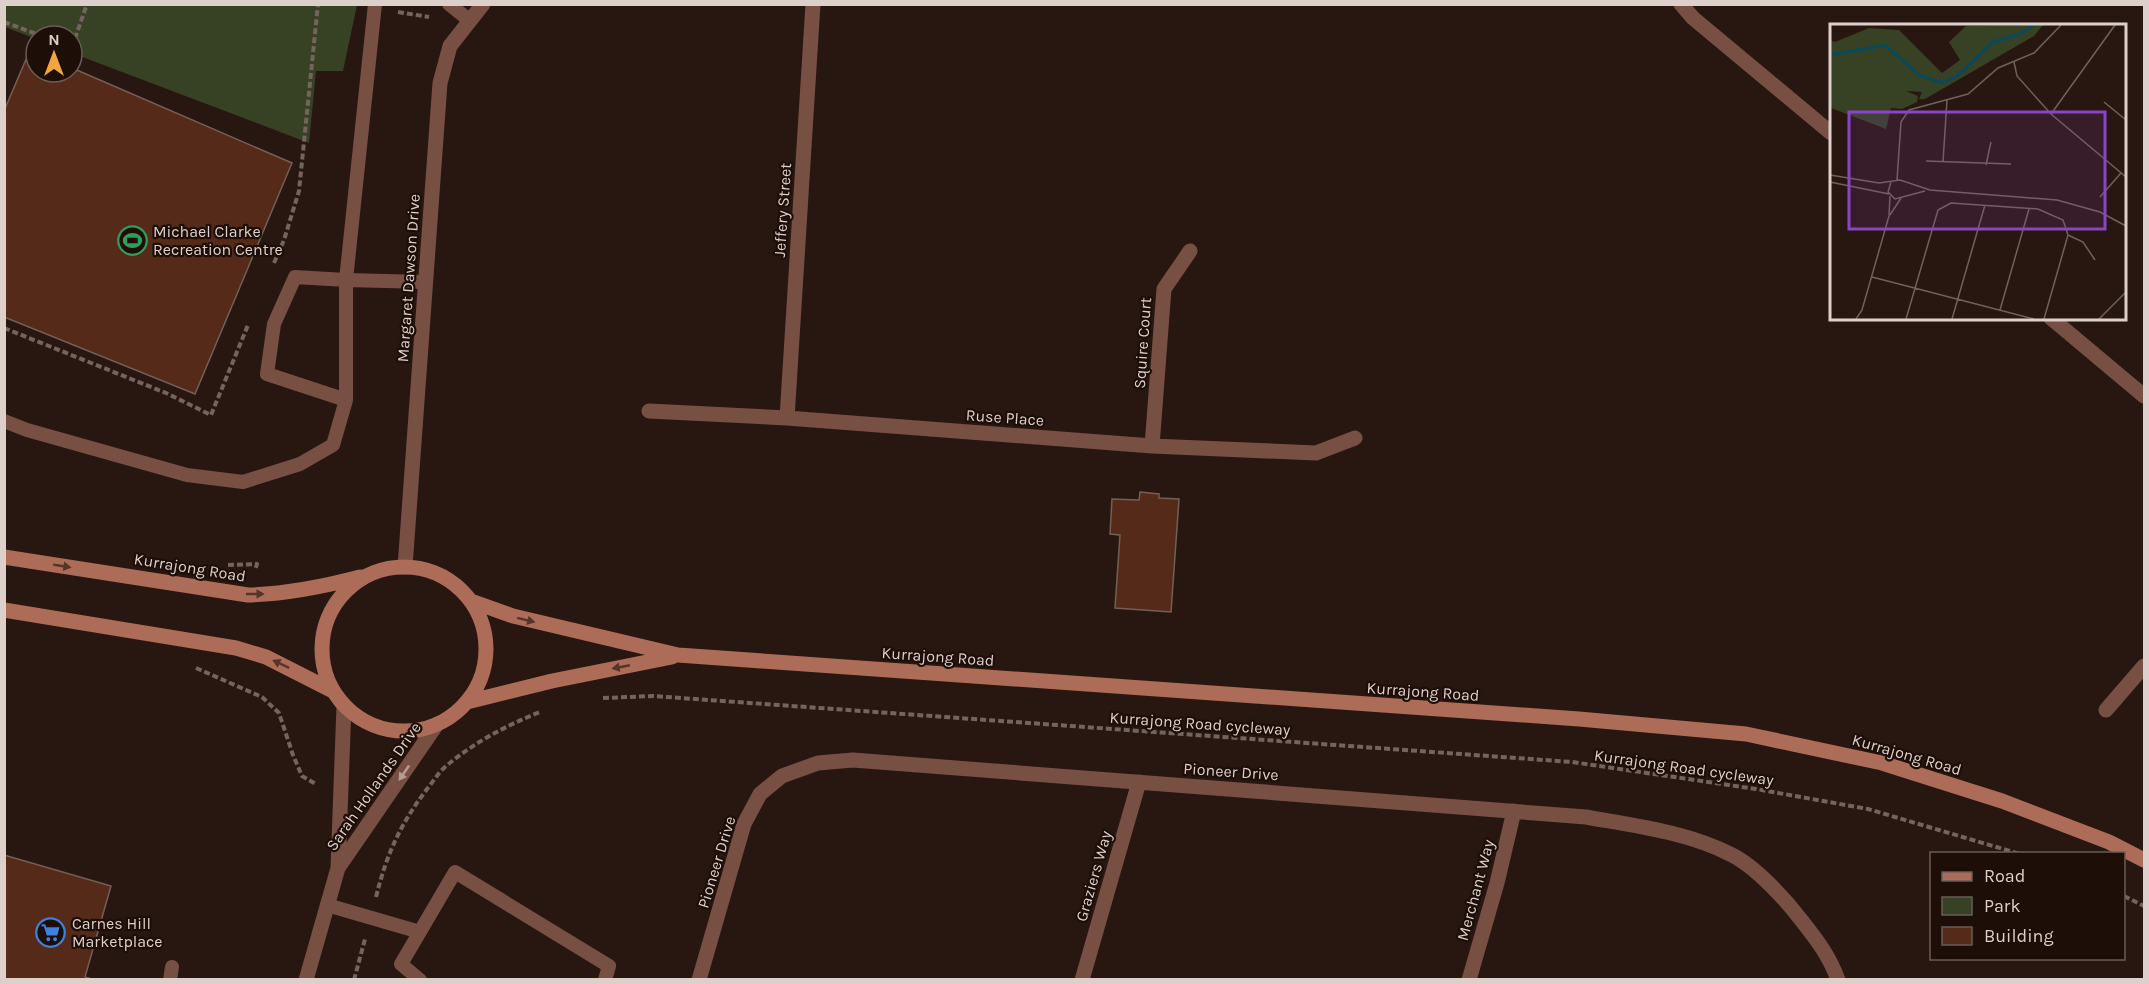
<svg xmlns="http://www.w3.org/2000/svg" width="2149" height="984" viewBox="0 0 2149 984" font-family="Karla,sans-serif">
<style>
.green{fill:#374124}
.building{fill:#552a18;stroke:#745f57;stroke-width:1.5}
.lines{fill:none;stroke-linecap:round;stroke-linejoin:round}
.path{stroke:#74645e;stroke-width:4;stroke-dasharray:6 3;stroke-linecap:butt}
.service{stroke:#784f43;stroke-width:14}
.minor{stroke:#784f43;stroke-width:15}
.tertiary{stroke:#784f43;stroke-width:15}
.secondary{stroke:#ac6c58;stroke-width:15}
.oneway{fill:#573428}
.oneway2{fill:#b59c95}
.labels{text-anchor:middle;stroke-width:4.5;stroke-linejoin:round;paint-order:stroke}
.street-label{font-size:16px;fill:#ddd0cb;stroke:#1e0e08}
.poi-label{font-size:16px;fill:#ddd0cb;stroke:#1e0e08;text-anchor:start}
.inset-river{fill:none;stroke:#054a5f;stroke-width:3}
.inset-road{fill:none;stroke:#70615b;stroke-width:1.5}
.view{fill:#8a45c1;fill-opacity:0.15;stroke:#8a45c1;stroke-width:3}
.inset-edge{fill:none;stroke:#ddd0cb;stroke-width:3}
</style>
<rect width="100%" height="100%" fill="#281710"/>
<!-- green -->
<path class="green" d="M4 5 5 4 357 5 343 71H316L309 143 72 53V36H36V39L5 27Z"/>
<!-- building -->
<path class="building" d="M30 50 36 52V72H72V68L292 163 195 394 4 317V111Z
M1140 492 1159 494V498L1179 499 1171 612 1115 608 1120 535 1110 534 1112 499 1139 500Z
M4 855 111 886 85 977 95 980H4Z"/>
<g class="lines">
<!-- path -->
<path class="path" d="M398 12 429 17
M4 22 42 36
M72 47 87 4
M274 263 284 240 299 191 318 4
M4 328 166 393 211 415 248 325
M228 565 257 564 255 570
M196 668 262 697 279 713 293 755 302 776 316 784
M603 698 653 696 1572 762 1756 789 1868 809 2020 854
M2124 896 2144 906
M376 897C387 853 400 825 427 789 433 782 438 773 445 767 473 743 505 726 540 712
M354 980 365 939"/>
<!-- service -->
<path class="service" d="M449 4 469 20
M346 400 267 374 274 324 295 277 346 280 426 282
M4 421 27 430 187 475 243 482 300 464 333 445 346 400V280L375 4
M327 905 420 932
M170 980 172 967
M420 980 401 964 455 872 609 966 605 980"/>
<!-- minor -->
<path class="minor" d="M1681 4 1693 18 1831 133
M2051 318 2144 396
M649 411 787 418 1152 446 1316 453 1355 438
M787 418 813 4
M1152 446 1164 289 1190 251
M2106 710 2144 666
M699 980 744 824 760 794 782 776 818 763 853 760 1586 817C1636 826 1687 832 1732 855 1756 867 1786 900 1802 921 1817 940 1830 957 1838 980
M1082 980 1139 782
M1469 980 1497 883 1514 811"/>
<!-- tertiary -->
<path class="tertiary" d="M405 567 440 83 450 46 483 4
M338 868 437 724
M306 980 338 868 344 706"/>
<!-- secondary -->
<path class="secondary" d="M4 557 248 595C287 594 322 587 360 577
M322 649a82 82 0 1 1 164 0a82 82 0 1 1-164 0Z
M471 601 513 616 678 655 1579 719 1746 734 1882 763 2002 801 2109 842 2144 860
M4 610 236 648 266 657 333 691
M467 702 552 681 672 657"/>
</g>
<!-- one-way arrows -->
<defs><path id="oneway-solid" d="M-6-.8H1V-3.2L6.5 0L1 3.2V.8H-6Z" transform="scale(1.5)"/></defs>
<g class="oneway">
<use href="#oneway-solid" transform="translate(62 566) rotate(9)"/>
<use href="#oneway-solid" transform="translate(255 594)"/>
<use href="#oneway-solid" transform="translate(526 620) rotate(14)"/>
<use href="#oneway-solid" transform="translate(281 664) rotate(-155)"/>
<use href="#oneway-solid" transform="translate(621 667) rotate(169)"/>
</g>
<use class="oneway2" href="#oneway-solid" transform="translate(404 773) rotate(124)"/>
<!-- icons -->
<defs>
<symbol id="stadium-ring" viewBox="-11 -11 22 22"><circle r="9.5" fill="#1e0e08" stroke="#2e9e5b" stroke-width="1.5"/><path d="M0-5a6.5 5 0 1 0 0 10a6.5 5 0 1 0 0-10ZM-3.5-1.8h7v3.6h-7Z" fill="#2e9e5b"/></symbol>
<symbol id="supermarket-ring" viewBox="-11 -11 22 22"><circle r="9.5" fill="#1e0e08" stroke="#3f7fe0" stroke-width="1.5"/><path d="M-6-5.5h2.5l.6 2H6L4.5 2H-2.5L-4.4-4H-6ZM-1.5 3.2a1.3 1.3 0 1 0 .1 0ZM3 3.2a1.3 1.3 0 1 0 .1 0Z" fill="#3f7fe0"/></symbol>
</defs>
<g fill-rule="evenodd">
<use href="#stadium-ring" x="116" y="224" width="33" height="33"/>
<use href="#supermarket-ring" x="34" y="916" width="33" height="33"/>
</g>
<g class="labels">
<!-- street labels -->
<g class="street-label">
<text transform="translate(782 210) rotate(-86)" y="6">Jeffery Street</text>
<text transform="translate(408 278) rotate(-86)" y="6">Margaret Dawson Drive</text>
<text transform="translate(1142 343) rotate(-86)" y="6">Squire Court</text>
<text transform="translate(1005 417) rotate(4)" y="6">Ruse Place</text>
<text transform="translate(190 567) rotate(9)" y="6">Kurrajong Road</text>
<text transform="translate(938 656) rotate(4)" y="6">Kurrajong Road</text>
<text transform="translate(1423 691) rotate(4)" y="6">Kurrajong Road</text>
<text transform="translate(1200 723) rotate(4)" y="6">Kurrajong Road cycleway</text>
<text transform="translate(1907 754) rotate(16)" y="6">Kurrajong Road</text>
<text transform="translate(1684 767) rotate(8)" y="6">Kurrajong Road cycleway</text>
<text transform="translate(1231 771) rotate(4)" y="6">Pioneer Drive</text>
<text transform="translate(373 786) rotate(-55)" y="6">Sarah Hollands Drive</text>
<text transform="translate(716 862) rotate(-73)" y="6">Pioneer Drive</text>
<text transform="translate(1093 876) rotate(-74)" y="6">Graziers Way</text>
<text transform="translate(1475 890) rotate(-75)" y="6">Merchant Way</text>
</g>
<!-- poi labels -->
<g class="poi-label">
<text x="153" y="237">Michael Clarke<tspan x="153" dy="18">Recreation Centre</tspan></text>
<text x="72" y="929">Carnes Hill<tspan x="72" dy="18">Marketplace</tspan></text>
</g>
</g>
<!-- overview -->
<g transform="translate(1830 24)">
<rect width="296" height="296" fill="#281710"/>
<path d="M213 1 204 12 95 75H89L92 68 76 67 88 72 87 78 72 85 61 84 56 105 1 84 0 90V16L5 18 39 4 69 6 112 49 130 36 119 18 136 2Z" fill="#374124"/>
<path class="inset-river" d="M0 31 55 21 89 51 112 59 127 52 163 18 190 10 203 1"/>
<path class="inset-road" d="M184 38 187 52 221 90 296 153M274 78 296 96M221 90 285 1M96 137 181 140M113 138 117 76M156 141 161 118M0 151 49 159 70 156 100 166 227 176 270 188 296 202M67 156 71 98 79 86 138 70 168 44 204 29 231 1M0 158 59 170M61 158 58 168 65 175 95 167M270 173 291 149M60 191 71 174M238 211 253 218 265 236M42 253 204 295M170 286 199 185M26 295 32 286 59 192 60 172M76 295 108 186 121 179 208 185 233 196 238 211 214 295M122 295 155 181M269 295 296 268"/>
<path class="view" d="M19 88H275V205H19Z"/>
<rect width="296" height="296" class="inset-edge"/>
</g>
<!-- border -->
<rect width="2149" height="984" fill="none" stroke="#ddd0cb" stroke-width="12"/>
<!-- legend -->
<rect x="1930" y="852" width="195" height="108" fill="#1e0e08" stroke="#6a5c56" stroke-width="1.5"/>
<rect x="1942" y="872" width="30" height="9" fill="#ac6c58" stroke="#6a5c56" stroke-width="1.5"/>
<text x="1984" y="882" font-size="18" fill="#ddd0cb">Road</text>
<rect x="1942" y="897" width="30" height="18" fill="#374124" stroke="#6a5c56" stroke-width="1.5"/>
<text x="1984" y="912" font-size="18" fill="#ddd0cb">Park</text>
<rect x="1942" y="927" width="30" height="18" fill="#552a18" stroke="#6a5c56" stroke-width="1.5"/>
<text x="1984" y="942" font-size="18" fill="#ddd0cb">Building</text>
<!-- north arrow -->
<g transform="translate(54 54)"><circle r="28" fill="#1e0e08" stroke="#6a5c56" stroke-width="1.5"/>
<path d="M0-4.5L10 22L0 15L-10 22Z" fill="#f2a541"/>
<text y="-9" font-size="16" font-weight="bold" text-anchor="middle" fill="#ddd0cb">N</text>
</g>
</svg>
